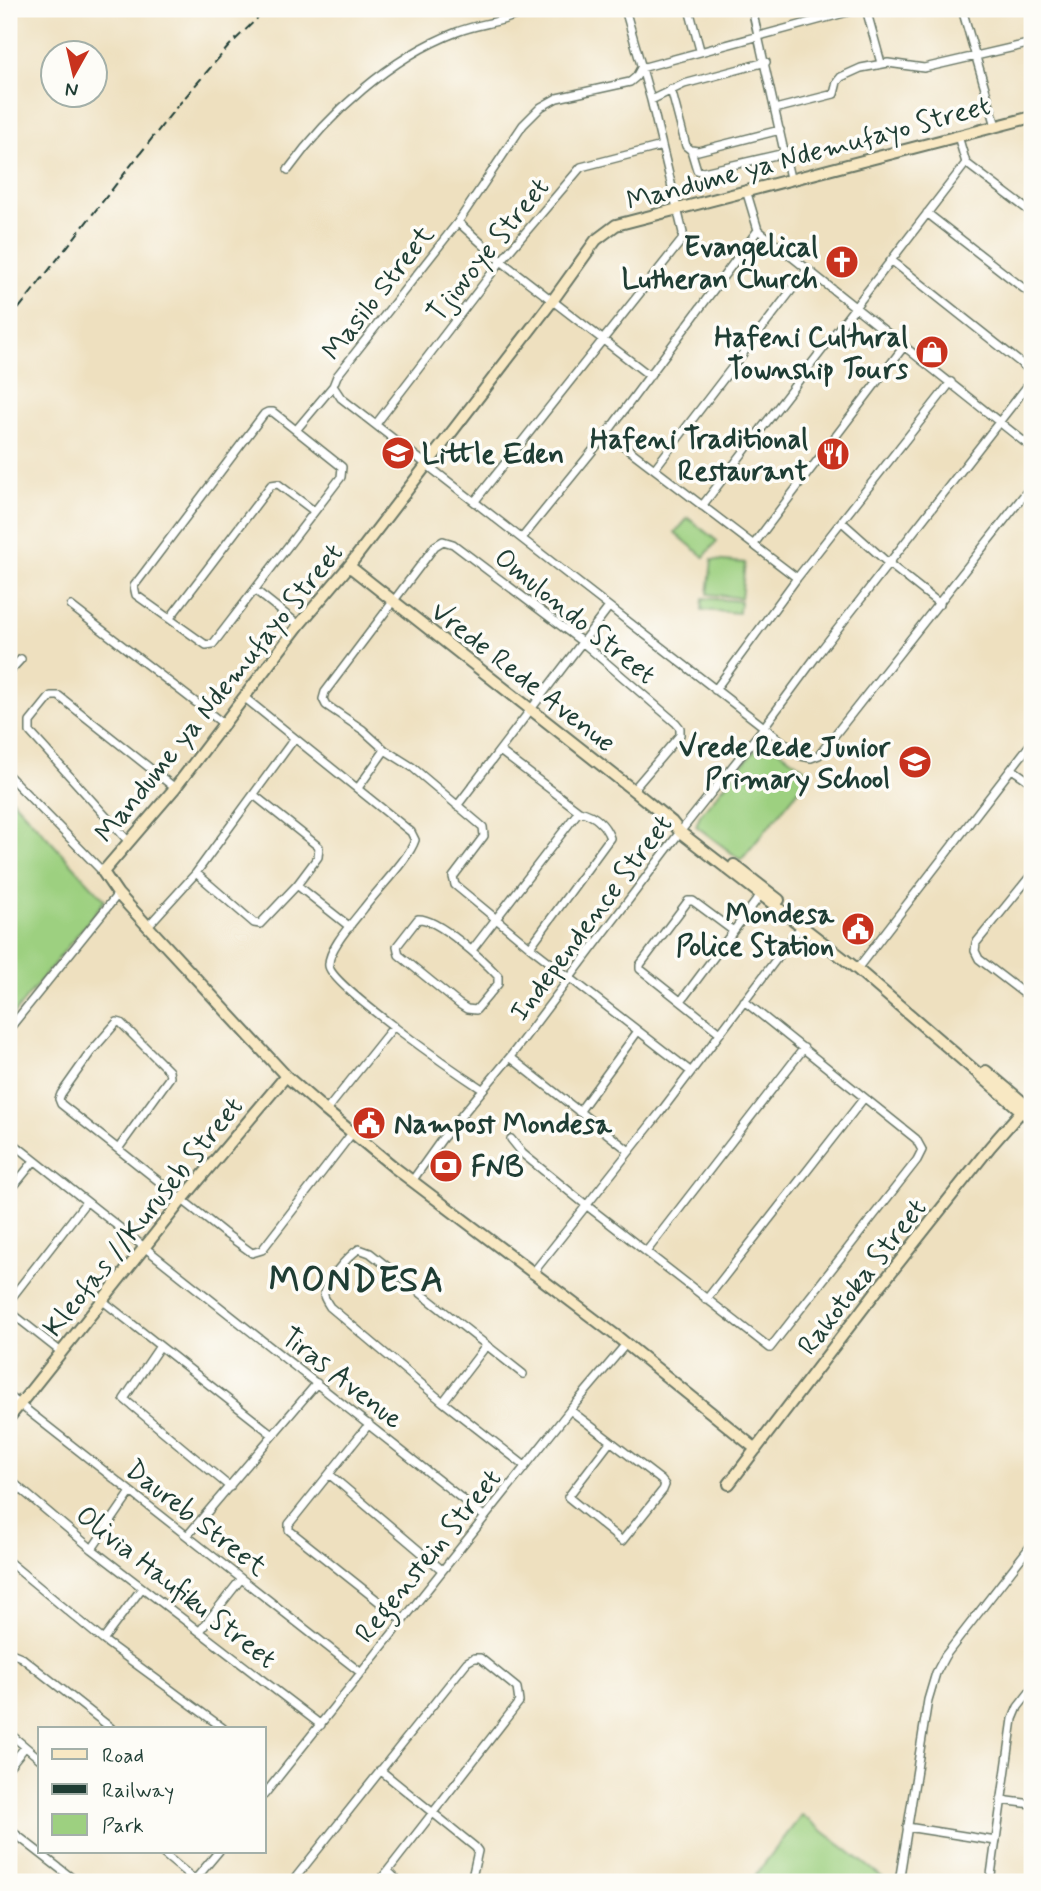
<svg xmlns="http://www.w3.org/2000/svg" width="1041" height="1891" viewBox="0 0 1041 1891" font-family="Mynerve,sans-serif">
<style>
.green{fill:#9dd080;stroke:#5e865a;stroke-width:2}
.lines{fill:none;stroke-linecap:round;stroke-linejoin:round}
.street-casing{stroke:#677665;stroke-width:10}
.secondary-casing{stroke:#677665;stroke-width:14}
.street{stroke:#fff;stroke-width:7}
.secondary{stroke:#f8e8c3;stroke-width:10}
.rail{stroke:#1f3d34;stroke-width:2;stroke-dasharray:10 5;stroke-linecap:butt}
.labels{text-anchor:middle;stroke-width:7;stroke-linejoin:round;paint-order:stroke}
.street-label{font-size:28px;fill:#1f3d34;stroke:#fdfcf7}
.poi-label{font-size:28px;font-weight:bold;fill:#1f3d34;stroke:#fdfcf7;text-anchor:end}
.district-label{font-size:35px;font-weight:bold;letter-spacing:2px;fill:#1f3d34;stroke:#fdfcf7}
</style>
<rect width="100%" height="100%" fill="#fdfcf7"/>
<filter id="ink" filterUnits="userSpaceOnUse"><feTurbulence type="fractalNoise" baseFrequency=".0143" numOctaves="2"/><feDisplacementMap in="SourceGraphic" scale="14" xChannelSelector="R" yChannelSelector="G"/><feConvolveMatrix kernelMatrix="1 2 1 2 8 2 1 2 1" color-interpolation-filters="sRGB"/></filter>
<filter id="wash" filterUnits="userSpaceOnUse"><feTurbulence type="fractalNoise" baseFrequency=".00686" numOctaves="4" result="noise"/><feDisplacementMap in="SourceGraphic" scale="28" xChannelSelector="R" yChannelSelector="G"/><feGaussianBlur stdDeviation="1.57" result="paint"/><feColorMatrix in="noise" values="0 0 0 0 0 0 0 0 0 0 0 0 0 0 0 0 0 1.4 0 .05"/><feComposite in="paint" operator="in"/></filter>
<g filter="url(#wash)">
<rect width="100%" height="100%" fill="#eee0bf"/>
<!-- green -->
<path class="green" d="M688 518 717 541 704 557 675 533Z
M712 560 745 563 741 598 708 594Z
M703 598 740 601 739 613 702 610Z
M765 740 812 774 741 860 696 826 700 815 757 747Z
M9 796 105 900 9 1020Z
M802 1815 886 1880 885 1882H750Z"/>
</g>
<g filter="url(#ink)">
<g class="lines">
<defs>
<path id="street" d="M689 9 700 50
M752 9 790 178
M859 9 641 68 636 77 630 82 557 98 541 107 523 125 458 222 337 376 333 386 341 398 801 756 811 758 819 755 1032 485
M866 9 881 63
M962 9 996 126
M671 89 686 146 691 150 698 151 780 130
M651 100 684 84 766 62
M775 109 834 94 837 82 841 77 861 68 888 63 924 68 1032 43
M691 150 697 170 703 172 785 153
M966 163 1032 213
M288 170C328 114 391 57 457 32 482 22 503 24 528 9
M746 190 758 230 1032 448
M927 213 1032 295
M458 222 501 261 650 376
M891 260 1032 372
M268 412H273L342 467 341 477 213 644 206 645 136 595 134 586 264 414Z
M376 424 501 261 581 167 662 146
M297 429 333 386
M607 433 797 578
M655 468 807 270
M475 501 682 240 683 233 651 100 625 9
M702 506 966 163 958 136
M842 522 888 563 940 604
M522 538 607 433 758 230
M754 544 905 345
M255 590 299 625
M71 606 225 725
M170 618 271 485 278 484 314 511
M9 672 21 659
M715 690 797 578 951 382
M245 698 411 832 415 840C409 859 377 890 364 908 354 921 327 950 329 966 331 986 459 1074 482 1089
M500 751 579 811C595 815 605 824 610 838L530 947
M1012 769 1032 783
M9 776 103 872
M358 788 385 750
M633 790 680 735V728L676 723 581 641 453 544 443 541 435 546 325 692 323 699 326 705 363 730 385 750 412 767 483 827 484 836 453 877 455 885 530 947 690 1071
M457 806 609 607
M129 842 30 732V722L51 696H59L175 788
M196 873 254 923 260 924 297 885 318 857 319 847 254 795
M1032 874 976 943 975 951 979 959 1022 992 1032 993
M297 885 350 927
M418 919C438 918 484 961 498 976V984L476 1010 467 1009 459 1004 399 955 397 946Z
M148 926 196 873 294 739
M472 950 579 811
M857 969 1032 742
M681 1001 762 893
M9 1029 118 894
M719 1032 640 969V965L688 901H693L732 930
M510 1057 628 1150
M326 1111 394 1026
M579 1112 638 1031
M511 1139 523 1154 586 1205 770 1348 917 1160 922 1150 916 1139 744 1001
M9 1140 485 1517
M118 1149 170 1077 169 1071 121 1023 117 1022 90 1053 61 1094 59 1099 61 1104 223 1232 252 1253 262 1250 353 1132
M412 1181 442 1139 510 1057 680 832 764 727 818 654 1032 380
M9 1192 34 1161
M646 1252 804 1048
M532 1274 659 1114 806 920
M706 1300 864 1098
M9 1301 86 1202
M103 1301 273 1435
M9 1311 61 1352
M160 1346 124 1399 230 1487
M523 1374 370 1253 359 1249C349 1255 323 1284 324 1296 325 1299 328 1304 330 1307L443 1402 525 1466
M9 1396 360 1672
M443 1402 486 1346
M570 1410 661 1480 665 1485 663 1490 622 1541 568 1497 610 1442
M369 1424 289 1524V1530L402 1620
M329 1474 442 1570
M9 1479 92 1549 321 1725
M187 1536 317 1383
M92 1549 131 1492
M9 1562 103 1640 223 1728
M200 1631 241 1579
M103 1640 142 1588
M9 1652 21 1657 111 1728
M9 1733 40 1759
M9 1767 25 1747
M380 1770 475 1847 478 1851 471 1882
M264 1795 570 1410 626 1344
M1001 1800 1032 1804
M907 1827 996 1841
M9 1829 77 1882
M160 1851 195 1880
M388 1871 399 1882
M193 1882 219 1851
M292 1882 467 1662 474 1658H480L517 1688 519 1702 379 1882
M899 1882 928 1700 936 1673 945 1656 1032 1544
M990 1882 1013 1719 1018 1707 1032 1689"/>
<path id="secondary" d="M349 566 633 790 672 822 680 832 857 969 1032 1120
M734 865 779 900
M986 1071 1032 1110
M9 1418 182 1200 286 1076
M756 1449 614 1334 395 1168 326 1111 286 1076 118 894 103 872 175 788 299 625 349 566 553 300 596 240 616 225 1032 117
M729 1484 881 1285 990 1147 1032 1099"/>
</defs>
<!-- street casing -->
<use href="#street" class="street-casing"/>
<!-- secondary casing -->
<use href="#secondary" class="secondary-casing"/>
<!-- street -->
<use href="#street" class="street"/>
<!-- secondary -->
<use href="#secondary" class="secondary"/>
<!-- rail -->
<path class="rail" d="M9 321 175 109 229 46 267 9"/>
</g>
</g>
<!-- icons -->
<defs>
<symbol id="church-disc" viewBox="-11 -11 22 22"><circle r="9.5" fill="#c8321e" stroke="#fdfcf7"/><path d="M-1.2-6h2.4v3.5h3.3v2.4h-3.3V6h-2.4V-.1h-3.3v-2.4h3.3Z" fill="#fff"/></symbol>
<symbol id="shop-disc" viewBox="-11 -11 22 22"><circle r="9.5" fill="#c8321e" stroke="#fdfcf7"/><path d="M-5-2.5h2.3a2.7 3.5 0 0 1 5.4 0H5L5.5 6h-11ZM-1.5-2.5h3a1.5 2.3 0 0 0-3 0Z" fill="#fff"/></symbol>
<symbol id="school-disc" viewBox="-11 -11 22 22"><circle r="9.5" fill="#c8321e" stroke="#fdfcf7"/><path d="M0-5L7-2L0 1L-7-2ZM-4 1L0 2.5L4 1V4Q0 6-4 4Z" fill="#fff"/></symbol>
<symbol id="restaurant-disc" viewBox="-11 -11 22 22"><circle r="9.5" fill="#c8321e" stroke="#fdfcf7"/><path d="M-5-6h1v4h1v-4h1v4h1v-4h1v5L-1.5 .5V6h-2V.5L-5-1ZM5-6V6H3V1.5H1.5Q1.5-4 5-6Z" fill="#fff"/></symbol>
<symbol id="civic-disc" viewBox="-11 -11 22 22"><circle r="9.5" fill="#c8321e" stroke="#fdfcf7"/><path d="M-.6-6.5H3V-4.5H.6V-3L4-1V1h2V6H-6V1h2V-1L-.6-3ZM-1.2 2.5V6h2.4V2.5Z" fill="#fff"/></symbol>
<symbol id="bank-disc" viewBox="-11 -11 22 22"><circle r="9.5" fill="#c8321e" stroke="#fdfcf7"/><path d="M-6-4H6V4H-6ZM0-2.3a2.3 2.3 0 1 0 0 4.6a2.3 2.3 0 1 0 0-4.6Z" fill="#fff"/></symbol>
</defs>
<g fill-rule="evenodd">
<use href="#church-disc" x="823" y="243" width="38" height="38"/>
<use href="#shop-disc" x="913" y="333" width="38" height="38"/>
<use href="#school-disc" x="379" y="434" width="38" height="38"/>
<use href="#restaurant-disc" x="814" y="435" width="38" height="38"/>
<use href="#school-disc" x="896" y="743" width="38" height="38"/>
<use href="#civic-disc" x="839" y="910" width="38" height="38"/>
<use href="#civic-disc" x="350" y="1104" width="38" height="38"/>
<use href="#bank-disc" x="427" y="1147" width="38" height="38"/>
</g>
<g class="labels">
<!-- street labels -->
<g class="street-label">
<text transform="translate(808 152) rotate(-15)" y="10">Mandume ya Ndemufayo Street</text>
<text transform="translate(487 249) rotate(-51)" y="10">Tjiovoye Street</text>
<text transform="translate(377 292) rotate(-52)" y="10">Masilo Street</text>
<text transform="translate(576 615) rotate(39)" y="10">Omulondo Street</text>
<text transform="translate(524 676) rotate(38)" y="10">Vrede Rede Avenue</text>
<text transform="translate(218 692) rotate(-51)" y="10">Mandume ya Ndemufayo Street</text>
<text transform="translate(590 917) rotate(-53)" y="10">Independence Street</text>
<text transform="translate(142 1216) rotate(-51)" y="10">Kleofas //Kuruseb Street</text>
<text transform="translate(861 1276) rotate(-52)" y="10">Rakotoka Street</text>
<text transform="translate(343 1377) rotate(38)" y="10">Tiras Avenue</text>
<text transform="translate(197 1517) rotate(38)" y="10">Daureb Street</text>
<text transform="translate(427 1555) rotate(-51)" y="10">Regenstein Street</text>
<text transform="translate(177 1586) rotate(38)" y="10">Olivia Haufiku Street</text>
</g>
<!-- poi labels -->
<g class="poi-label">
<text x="818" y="256">Evangelical<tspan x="818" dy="32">Lutheran Church</tspan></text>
<text x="908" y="346">Hafeni Cultural<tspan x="908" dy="32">Township Tours</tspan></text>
<text x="808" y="448">Hafeni Traditional<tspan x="808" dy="32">Restaurant</tspan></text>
<text x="422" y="463" text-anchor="start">Little Eden</text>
<text x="890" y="756">Vrede Rede Junior<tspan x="890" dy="32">Primary School</tspan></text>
<text x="834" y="923">Mondesa<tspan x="834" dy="32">Police Station</tspan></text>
<text x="394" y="1133" text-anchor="start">Nampost Mondesa</text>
<text x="471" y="1176" text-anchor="start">FNB</text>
</g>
<!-- district labels -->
<g class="district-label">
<text x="357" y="1291">MONDESA</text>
</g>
</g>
<!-- margin -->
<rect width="1041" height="1891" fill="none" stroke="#fdfcf7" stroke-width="35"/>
<!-- legend -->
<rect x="38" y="1727" width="228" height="126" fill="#fdfcf7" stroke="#a4b0a9" stroke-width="2"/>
<rect x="52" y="1749" width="35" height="10" fill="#f8e8c3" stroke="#a4b0a9" stroke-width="2"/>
<text x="102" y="1762" font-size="21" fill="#1f3d34">Road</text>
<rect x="52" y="1784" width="35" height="10" fill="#1f3d34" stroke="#a4b0a9" stroke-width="2"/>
<text x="102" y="1797" font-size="21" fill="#1f3d34">Railway</text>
<rect x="52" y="1814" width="35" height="21" fill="#9dd080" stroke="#a4b0a9" stroke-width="2"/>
<text x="102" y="1832" font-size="21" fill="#1f3d34">Park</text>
<!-- north arrow -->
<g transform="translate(74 74) rotate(188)"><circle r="33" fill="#fdfcf7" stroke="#a4b0a9" stroke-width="2"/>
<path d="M0-5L12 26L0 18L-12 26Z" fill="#c8321e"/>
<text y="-10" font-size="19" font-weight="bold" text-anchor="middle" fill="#1f3d34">N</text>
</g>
</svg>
